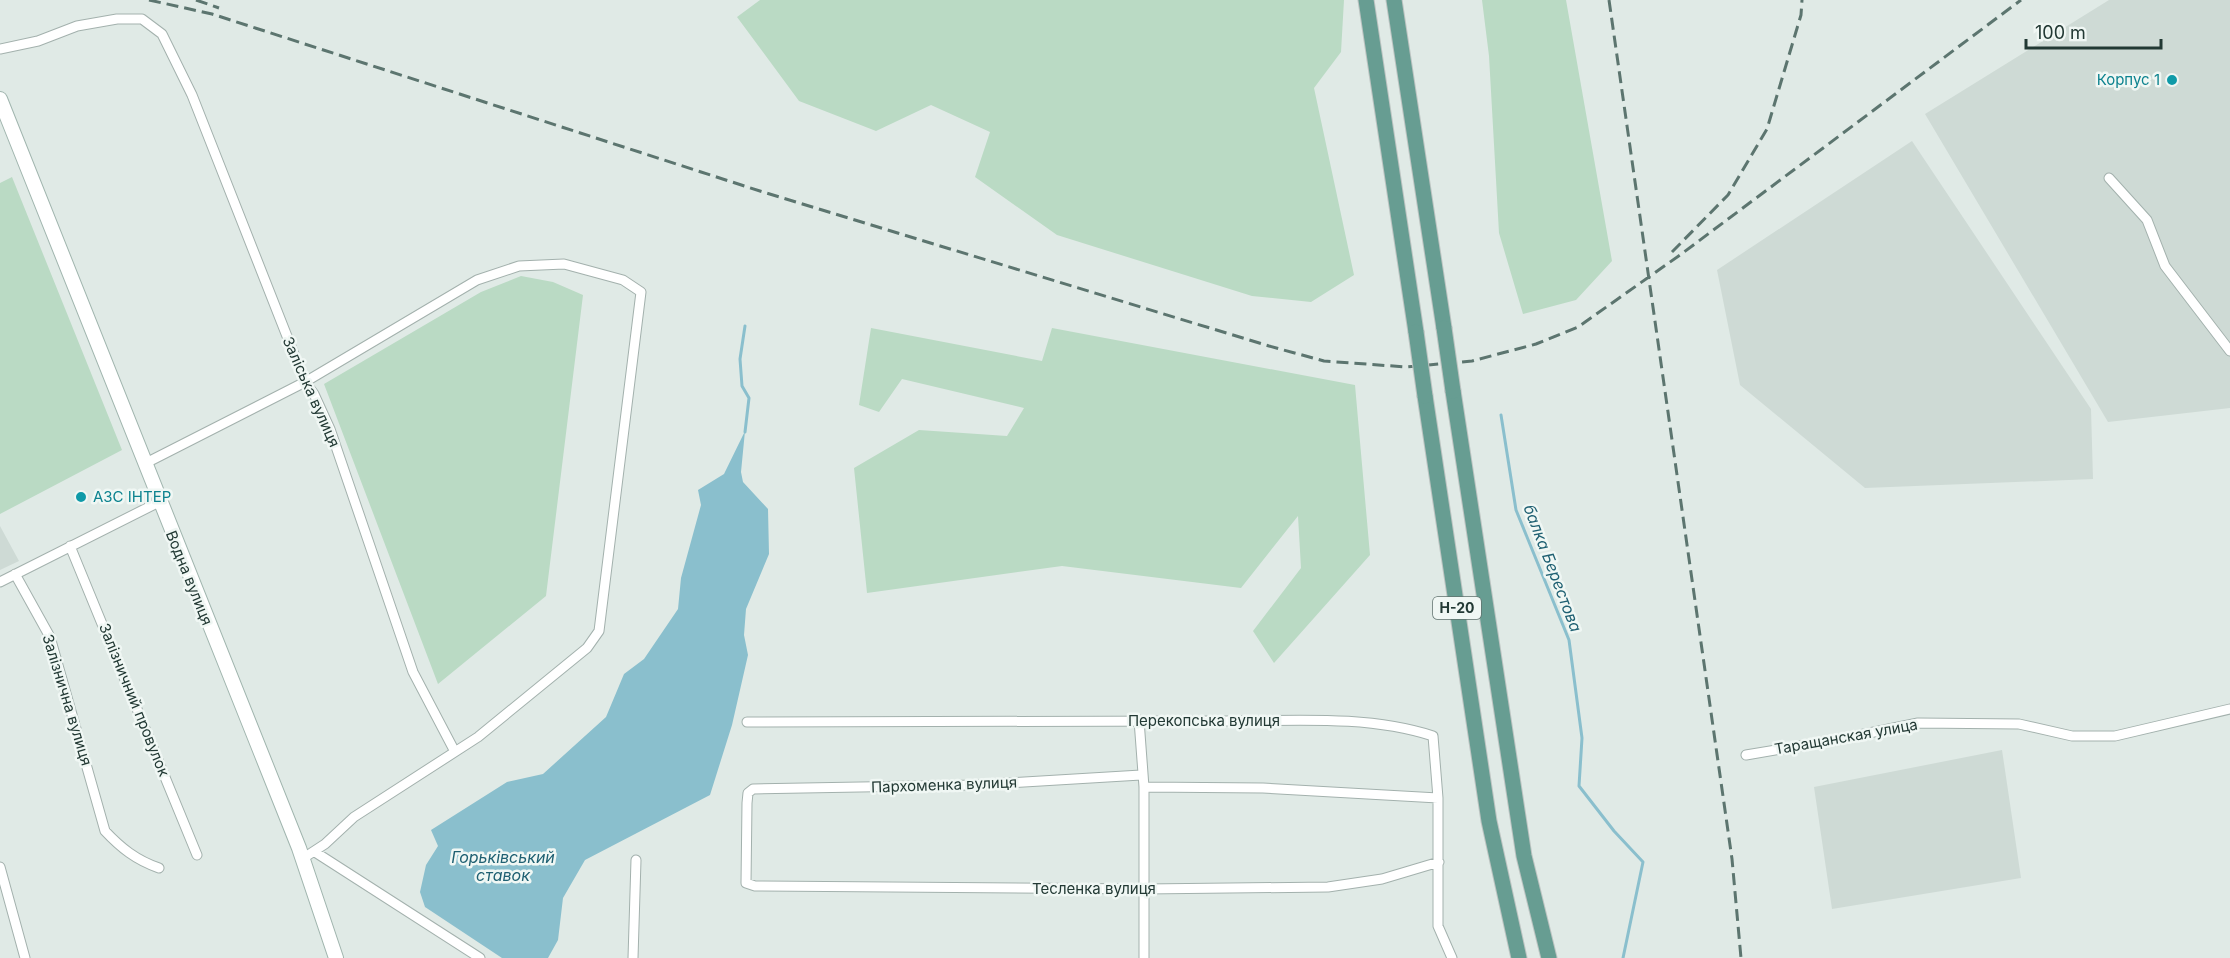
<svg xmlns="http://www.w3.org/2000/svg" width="2230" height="958" viewBox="0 0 2230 958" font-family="Inter,sans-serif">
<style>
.built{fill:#cedad5}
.green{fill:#badac4}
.water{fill:#8abfcd}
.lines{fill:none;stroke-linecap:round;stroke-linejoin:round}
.stream{stroke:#8abfcd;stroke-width:3}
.street-casing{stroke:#a3b1ad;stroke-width:11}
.secondary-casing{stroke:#a0b5ae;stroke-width:16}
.primary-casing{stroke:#bdc4c2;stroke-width:17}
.street{stroke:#fff;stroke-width:9}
.secondary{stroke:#fff;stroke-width:14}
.primary{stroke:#679d92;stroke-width:15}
.rail{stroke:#5c756f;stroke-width:3;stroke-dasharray:12 6;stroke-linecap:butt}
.primary-bridge-casing{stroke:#bdc4c2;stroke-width:17;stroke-linecap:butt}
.primary-bridge{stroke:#679d92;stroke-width:15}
.culture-dot{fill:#0f9aa8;stroke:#f0f7f4;stroke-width:2}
.labels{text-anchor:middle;stroke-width:5;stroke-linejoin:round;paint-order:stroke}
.shield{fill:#f0f7f4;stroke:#60726e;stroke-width:1.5}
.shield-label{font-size:14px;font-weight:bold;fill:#223934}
.culture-label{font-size:15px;fill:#0d838f;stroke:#f0f7f4;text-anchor:end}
.street-label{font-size:15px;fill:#223934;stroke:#f0f7f4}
.water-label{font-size:16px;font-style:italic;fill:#1f6072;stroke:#f0f7f4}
</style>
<rect width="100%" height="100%" fill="#e0eae6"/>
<!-- built -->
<path class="built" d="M2109 0H2230V408L2108 422 1925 114Z
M1912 141 2091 409 2093 479 1865 488 1740 385 1717 270Z
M0 526 19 561 0 570Z
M2002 750 2021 878 1832 909 1814 787Z"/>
<!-- green -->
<path class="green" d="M760 0H1344L1341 52 1314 88 1354 275 1311 302 1252 296 1057 235 975 177 990 132 931 105 876 131 799 101 737 17Z
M1482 0H1566L1612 261 1576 300 1523 314 1499 233 1489 56Z
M12 177 122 450 0 514V183Z
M521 276 553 282 583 295 546 596 438 684 324 384 481 292Z
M871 328 1042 361 1052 328 1355 385 1370 555 1274 663 1253 631 1301 568 1298 516 1241 588 1062 566 867 593 854 468 919 430 1007 436 1024 408 902 379 879 412 859 405Z"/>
<!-- water -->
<path class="water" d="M745 431 741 472 743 482 768 509 769 554 746 609 744 635 748 655 732 725 710 795 585 860 563 898 558 940 548 958H502L425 907 420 892 426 865 438 846 431 830 507 782 543 774 606 717 624 674 644 659 678 609 681 578 701 505 698 490 724 474Z"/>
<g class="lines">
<!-- stream -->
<path class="stream" d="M1501 415 1516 510 1569 640 1582 738 1579 786 1614 831 1643 862 1623 958
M745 432 749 398 742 386 740 359 745 326"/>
<defs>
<path id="street" d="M0 49 38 41 77 26 117 19H142L162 34 192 95 305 382 314 394 330 429 413 672 454 750
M2109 178 2147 220 2165 266 2230 351
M144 464 305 382 477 280 519 266 564 264 623 280 641 292 599 631 587 648 478 737 354 817 325 844 302 859
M70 546 197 855
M15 574 50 637 105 831C121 848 136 860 159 868
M0 582 159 502
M1139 720 1144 787V958
M747 722C901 722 1054 720 1207 721 1281 722 1362 713 1433 736L1438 798V926L1452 958
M1746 755 1840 739 1918 723 2019 724 2072 736H2115L2230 709
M1141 775 972 785 753 789 748 793 747 803 746 883 755 886 1145 889 1328 887 1382 879 1439 862
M1144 787 1263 788 1438 798
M315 852 480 958
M0 867 25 958
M633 958 636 860"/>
<path id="secondary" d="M0 99 299 848 336 958"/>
<path id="primary" d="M1366 0 1416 332
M1394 0 1444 328
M1453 391 1524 856 1549 958
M1425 396 1489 821 1519 958"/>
</defs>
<!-- street casing -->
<use href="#street" class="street-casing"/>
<!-- secondary casing -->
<use href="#secondary" class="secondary-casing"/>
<!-- primary casing -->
<use href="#primary" class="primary-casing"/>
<!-- street -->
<use href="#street" class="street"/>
<!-- secondary -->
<use href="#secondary" class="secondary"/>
<!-- primary -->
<use href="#primary" class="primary"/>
<!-- rail -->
<path class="rail" d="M149 0 212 14 763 192 1269 346 1324 361 1406 367 1472 361 1536 344 1578 327 1680 255 2021 0
M196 0 219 8
M1609 0 1732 859 1741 958
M1672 252 1728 195 1767 129 1801 15 1802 0"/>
<defs>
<path id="primary-bridge" d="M1444 328 1453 391
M1416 332 1425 396"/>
</defs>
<!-- primary-bridge casing -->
<use href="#primary-bridge" class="primary-bridge-casing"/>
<!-- primary-bridge -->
<use href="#primary-bridge" class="primary-bridge"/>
</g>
<!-- markers -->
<g class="culture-dot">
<circle cx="2172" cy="80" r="6"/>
<circle cx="81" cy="497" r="6"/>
</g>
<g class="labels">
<!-- shield labels -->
<rect class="shield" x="1433" y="597" width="48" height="22" rx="4.5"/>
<g class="shield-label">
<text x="1457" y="613">Н-20</text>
</g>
<!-- culture labels -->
<g class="culture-label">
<text x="2160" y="85">Корпус 1</text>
<text x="93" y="502" text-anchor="start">АЗС ІНТЕР</text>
</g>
<!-- street labels -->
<g class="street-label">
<text transform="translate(311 392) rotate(66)" y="5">Заліська вулиця</text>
<text transform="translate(189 578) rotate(68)" y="5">Водна вулиця</text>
<text transform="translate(67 700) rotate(73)" y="5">Залізнична вулиця</text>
<text transform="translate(134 700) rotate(68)" y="5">Залізничний провулок</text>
<text x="1204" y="726">Перекопська вулиця</text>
<text transform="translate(1846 737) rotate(-10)" y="5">Таращанская улица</text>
<text transform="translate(944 785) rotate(-2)" y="5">Пархоменка вулиця</text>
<text x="1094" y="894">Тесленка вулиця</text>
</g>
<!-- water labels -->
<g class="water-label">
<text transform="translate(1553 568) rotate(69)" y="6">балка Берестова</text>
<text x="503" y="863">Горьківський<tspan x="503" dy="18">ставок</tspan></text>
</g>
</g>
<!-- scale -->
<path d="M2026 39v9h135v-9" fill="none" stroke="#223934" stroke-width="3"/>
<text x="2035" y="39" font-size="18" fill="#223934" stroke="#f0f7f4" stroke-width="4.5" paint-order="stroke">100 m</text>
</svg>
